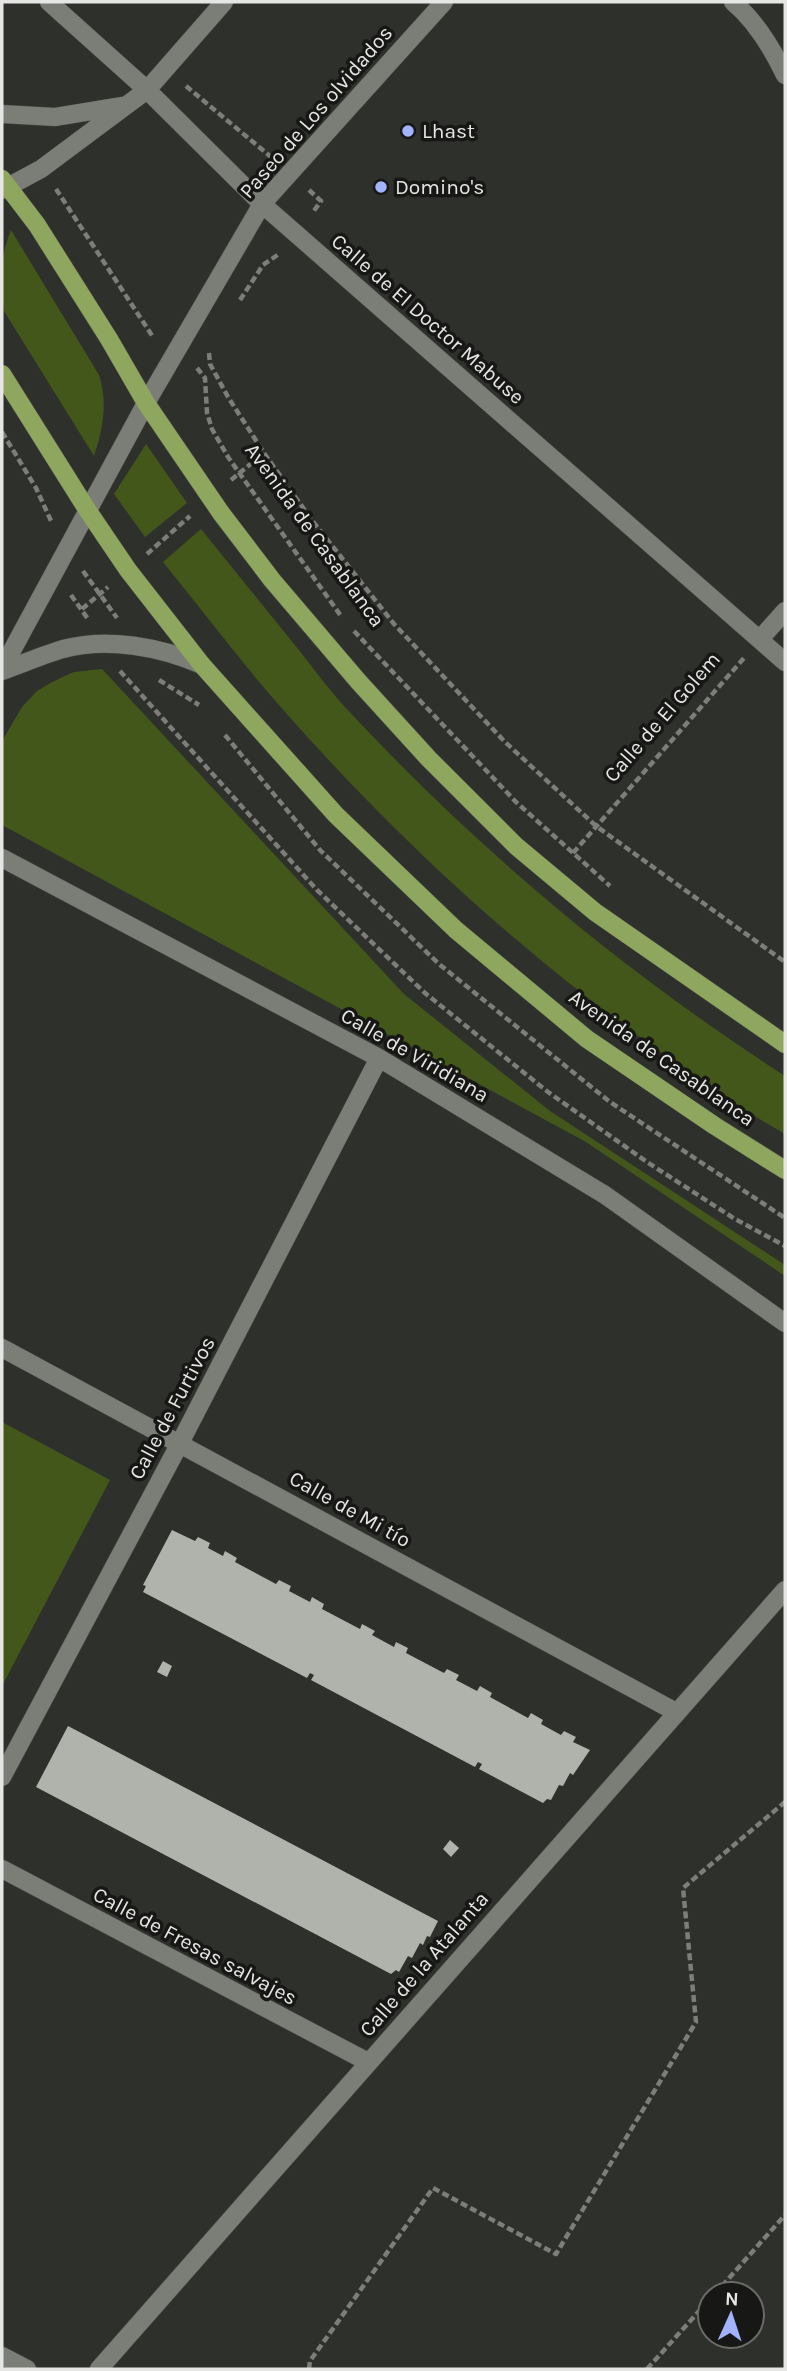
<svg xmlns="http://www.w3.org/2000/svg" width="787" height="2371" viewBox="0 0 787 2371" font-family="Karla,sans-serif">
<style>
.green{fill:#44571b}
.building{fill:#b0b2ac}
.lines{fill:none;stroke-linecap:round;stroke-linejoin:round}
.minor-casing{stroke:#4c4e49;stroke-width:19}
.major-casing{stroke:#4c4e49;stroke-width:19}
.path{stroke:#7d7e7a;stroke-width:4.5;stroke-dasharray:7 3.5;stroke-linecap:butt}
.minor{stroke:#7b7e77;stroke-width:18}
.major{stroke:#8ea65e;stroke-width:18}
.poi-dot{fill:#a3b2fd;stroke:#171815;stroke-width:2.5}
.labels{text-anchor:middle;stroke-width:7;stroke-linejoin:round;paint-order:stroke}
.street-label{font-size:21px;fill:#e6e7e4;stroke:#171815}
.poi-label{font-size:21px;fill:#e6e7e4;stroke:#171815;text-anchor:start}
</style>
<rect width="100%" height="100%" fill="#2e302b"/>
<!-- green -->
<path class="green" d="M11 230 99 375C108 402 103 429 94 456L4 311C0 284 0 256 11 230Z
M146 444 187 503 145 537 114 494Z
M201 529C232 567 263 606 294 644 311 665 326 686 344 706 478 850 620 969 785 1076V1134C744 1111 705 1083 666 1056 526 957 400 842 286 713 243 665 204 612 163 562Z
M102 669 404 994 550 1111 785 1265V1276L586 1142 2 825V741L22 707 37 691 52 682 74 672Z
M2 1422 110 1480 2 1686Z"/>
<!-- building -->
<path class="building" d="M172 1530 195 1541 198 1537 210 1543 208 1548 223 1556 225 1551 237 1558 235 1562 276 1584 279 1580 291 1586 289 1591 310 1602 312 1597 324 1604 322 1609 360 1629 362 1624 375 1631 372 1635 394 1647 396 1642 408 1648 406 1653 444 1673 447 1669 459 1675 456 1680 477 1691 480 1686 492 1693 490 1697 528 1718 531 1713 543 1720 541 1724 561 1735 564 1731 576 1737 573 1742 590 1750 573 1775 570 1773 563 1786 559 1785 551 1800 547 1799 543 1803 479 1769 482 1764 478 1762 475 1767 311 1680 314 1675 310 1673 307 1678 143 1592 146 1586 143 1585Z
M163 1661 172 1666 167 1677 157 1672Z
M68 1726 438 1921 430 1937 427 1936 423 1945 420 1943 412 1958 408 1956 399 1972 396 1970 391 1974 36 1787Z
M450 1840 459 1848 451 1857 443 1849Z"/>
<g class="lines">
<defs>
<path id="minor" d="M49 2 147 90 262 204 785 662
M733 2C756 21 772 48 785 75
M2 114 55 117 122 106
M2 190 41 169 147 90 224 2
M760 639 785 611
M2 669 146 403 262 204 444 2
M2 671C22 664 43 655 63 649 108 637 161 647 202 665
M2 858 379 1058 605 1195 785 1323
M2 1348 676 1712
M2 1777 180 1443 379 1058
M2 1869 368 2062
M2 2356 27 2369
M99 2369 785 1590"/>
<path id="major" d="M2 179 37 225 109 339 146 403 221 513 272 580 358 681 429 759 516 846 595 912 785 1044
M2 374 88 511 128 570 202 665 336 815 456 930 587 1039 715 1126 785 1170"/>
</defs>
<!-- minor casing -->
<use href="#minor" class="minor-casing"/>
<!-- major casing -->
<use href="#major" class="major-casing"/>
<!-- path -->
<path class="path" d="M186 86 271 157
M56 189 153 337
M309 190 321 201 313 212
M240 300 263 265 279 254
M209 353 210 364 228 397 264 453 311 519 394 624 505 742 596 826 785 962
M197 368 205 378 207 413 212 429 228 457 341 616
M2 432 36 488 52 523
M231 480 264 453
M147 554 190 516
M83 571 117 618
M71 595 88 619
M82 609 108 587
M354 631 516 802 610 886
M120 671 317 890 425 993 548 1092 647 1162 735 1219 785 1246
M159 680 199 705
M225 735 320 850 439 964 610 1102 785 1218
M573 853 744 658
M715 2294 785 2215
M309 2369 310 2361 433 2188 556 2254 696 2022 683 1888 785 1802
M647 2369 710 2299"/>
<!-- minor -->
<use href="#minor" class="minor"/>
<!-- major -->
<use href="#major" class="major"/>
</g>
<!-- markers -->
<g class="poi-dot">
<circle cx="408" cy="131" r="7"/>
<circle cx="381" cy="187" r="7"/>
</g>
<g class="labels">
<!-- street labels -->
<g class="street-label">
<text transform="translate(316 112) rotate(-49)" y="7">Paseo de Los olvidados</text>
<text transform="translate(428 319) rotate(41)" y="7">Calle de El Doctor Mabuse</text>
<text transform="translate(315 535) rotate(54)" y="7">Avenida de Casablanca</text>
<text transform="translate(662 717) rotate(-49)" y="7">Calle de El Golem</text>
<text transform="translate(415 1055) rotate(30)" y="7">Calle de Viridiana</text>
<text transform="translate(662 1058) rotate(35)" y="7">Avenida de Casablanca</text>
<text transform="translate(172 1408) rotate(-62)" y="7">Calle de Furtivos</text>
<text transform="translate(350 1509) rotate(29)" y="7">Calle de Mi tío</text>
<text transform="translate(195 1946) rotate(28)" y="7">Calle de Fresas salvajes</text>
<text transform="translate(424 1964) rotate(-49)" y="7">Calle de la Atalanta</text>
</g>
<!-- poi labels -->
<g class="poi-label">
<text x="422" y="138">Lhast</text>
<text x="395" y="194">Domino's</text>
</g>
</g>
<!-- border -->
<rect width="787" height="2371" fill="none" stroke="#e6e7e4" stroke-width="7"/>
<!-- north arrow -->
<g transform="translate(731 2315) rotate(3)"><circle r="33" fill="#171815" stroke="#6a6b68" stroke-width="2"/>
<path d="M0-5L12 26L0 18L-12 26Z" fill="#a3b2fd"/>
<text y="-10" font-size="19" font-weight="bold" text-anchor="middle" fill="#e6e7e4">N</text>
</g>
</svg>
